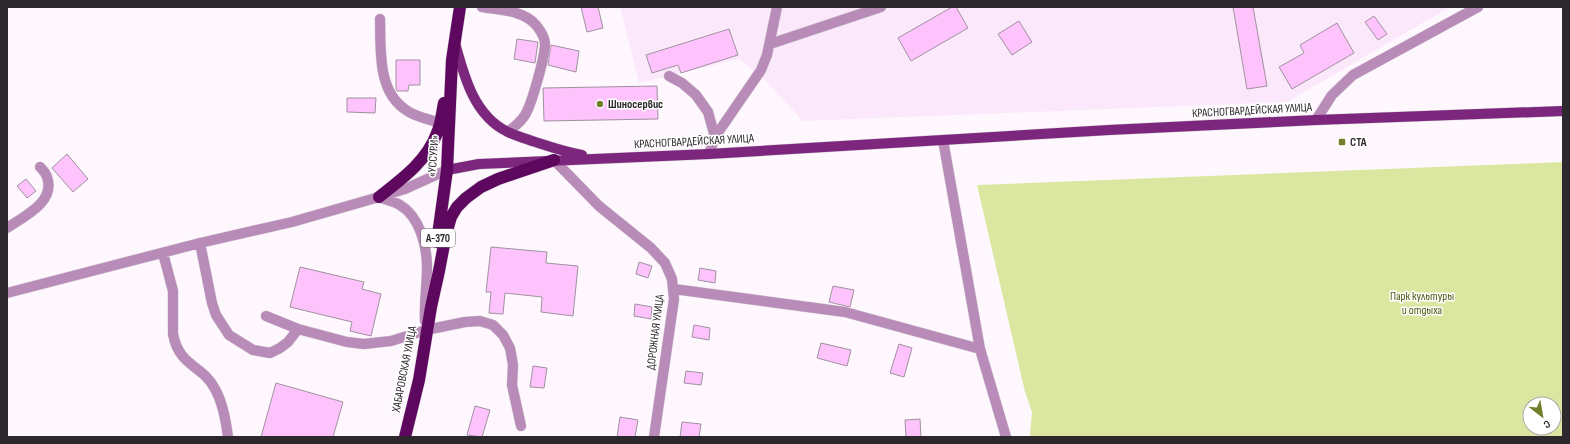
<svg xmlns="http://www.w3.org/2000/svg" width="1570" height="444" viewBox="0 0 1570 444" font-family="'Sofia Sans Condensed',sans-serif">
<style>
.built{fill:#fce8fb}
.green{fill:#dbe7a1;fill-rule:evenodd}
.building{fill:#fec2fc;stroke:#9f929f}
.lines{fill:none;stroke-linecap:round;stroke-linejoin:round}
.minor-casing{stroke:#d8d3d8;stroke-width:11}
.major-casing{stroke:#d8d3d8;stroke-width:11}
.highway-casing{stroke:#d8d3d8;stroke-width:13}
.minor{stroke:#b98bb8;stroke-width:10}
.major{stroke:#7c277d;stroke-width:10}
.highway{stroke:#5d085e;stroke-width:12}
.poi-dot{fill:#737e2a;stroke:#fff;stroke-width:1.5}
.labels{text-anchor:middle;stroke-width:3;stroke-linejoin:round;paint-order:stroke}
.shield{fill:#fff;stroke:#6c686c;stroke-width:1}
.shield-label{font-size:11px;font-weight:bold;fill:#2d282d}
.poi-label{font-size:12px;font-weight:bold;fill:#2d282d;stroke:#fff;text-anchor:start}
.street-label{font-size:12px;fill:#2d282d;stroke:#fff}
.park-label{font-size:12px;fill:#515a11;stroke:#fff}
</style>
<rect width="100%" height="100%" fill="#fef8fe"/>
<!-- built -->
<path class="built" d="M620 7H1450L1287 102 803 121 766 81 739 59 639 83Z"/>
<!-- green -->
<path class="green" d="M1563 162V437H1032L1030 435 1032 412 1025 392 977 185ZM1530 404H1554V428H1530Z"/>
<!-- building -->
<path class="building" d="M581 7H598L603 28 587 32Z
M952 7H956L968 28 911 61 898 38Z
M1233 7H1253L1267 86 1247 89Z
M1374 16 1387 34 1378 40 1365 22Z
M1019 21 1032 42 1012 55 998 34Z
M1337 23 1354 53 1292 89 1279 67 1304 53 1300 45Z
M729 29 738 55 681 73 678 65 652 73 646 55Z
M517 39 538 42 535 63 514 59Z
M551 45 579 51 576 72 548 65Z
M396 60H420V85H409L408 91H397L396 89Z
M657 86 658 119 544 121 543 88Z
M347 98H376L375 113 347 112Z
M67 154 88 179 73 192 52 168Z
M26 179 36 191 27 198 17 186Z
M491 247 547 252 546 263 578 266 573 316 541 312 542 297 505 293 503 314 489 313 491 292H486Z
M639 262 652 266 648 278 636 274Z
M300 267 364 282 362 289 381 294 371 336 350 331 352 322 290 307Z
M700 268 716 271 715 283 698 280Z
M833 286 854 290 850 307 829 302Z
M635 304 652 307 651 319 634 316Z
M694 325 710 328 709 340 692 337Z
M821 343 851 350 847 366 817 358Z
M899 344 912 348 904 377 890 373Z
M533 366 547 368 544 388 530 387Z
M686 371 703 373 701 385 684 383Z
M276 383 343 402 333 437H261Z
M475 406 490 410 482 437 467 435Z
M620 417 638 420 635 437H617Z
M920 419 921 437H906L905 420Z
M682 422 701 424 699 437H680Z"/>
<g class="lines">
<defs>
<path id="minor" d="M482 7C500 10 523 10 536 25 540 30 545 38 545 44 545 56 532 104 525 115 521 122 514 127 508 132
M380 19C381 50 377 91 406 110 415 117 429 119 440 123
M770 44 881 7
M669 76 682 83 696 95 708 112 715 137 709 154
M1316 120 1332 95 1353 75 1478 7
M715 137 761 70 767 55 777 7
M943 140 980 349 1006 437
M554 160 599 206 651 248 665 263 672 279 674 299 654 437
M379 197C386 200 394 201 400 205 420 217 427 246 427 268 427 286 424 303 425 321
M7 228C23 217 56 202 47 177 46 174 43 170 40 167
M200 243 212 303 216 315 229 335 253 350 270 353 280 348 288 342 298 329
M163 253 173 291V334C179 367 203 365 215 389 223 403 226 421 228 437
M674 289 845 312 980 349
M7 293 200 243 292 222 379 197 405 189 447 170
M266 316 298 329 347 342 364 344 391 341 426 330 465 322 480 321 493 325 503 335 510 348 513 365 512 385 521 426"/>
<path id="major" d="M455 43C464 76 474 116 508 132 516 136 524 138 532 141 548 146 564 152 582 155
M447 170 479 164 709 154 1109 130 1316 120 1563 111"/>
<path id="highway" d="M379 197C402 179 427 161 437 133 441 124 442 113 444 103
M437 242 447 170 452 60 460 7
M405 437 419 380 431 307 439 271 446 234 451 217 457 207 466 198 481 187 498 179 554 160"/>
</defs>
<!-- minor casing -->
<use href="#minor" class="minor-casing"/>
<!-- major casing -->
<use href="#major" class="major-casing"/>
<!-- highway casing -->
<use href="#highway" class="highway-casing"/>
<!-- minor -->
<use href="#minor" class="minor"/>
<!-- major -->
<use href="#major" class="major"/>
<!-- highway -->
<use href="#highway" class="highway"/>
</g>
<!-- markers -->
<g class="poi-dot">
<circle cx="600" cy="104" r="4"/>
<rect x="1338" y="138" width="8" height="8" rx="2"/>
</g>
<g class="labels">
<!-- shield labels -->
<rect class="shield" x="421" y="229" width="34" height="18" rx="3"/>
<g class="shield-label">
<text x="438" y="242">А-370</text>
</g>
<!-- poi labels -->
<g class="poi-label">
<text x="608" y="108">Шиносервис</text>
<text x="1350" y="146">СТА</text>
</g>
<!-- street labels -->
<g class="street-label">
<text transform="translate(1252 110) rotate(-3)" y="4">КРАСНОГВАРДЕЙСКАЯ УЛИЦА</text>
<text transform="translate(694 141) rotate(-3)" y="4">КРАСНОГВАРДЕЙСКАЯ УЛИЦА</text>
<text transform="translate(433 156) rotate(-86)" y="4">«УССУРИ»</text>
<text transform="translate(655 332) rotate(-83)" y="4">ДОРОЖНАЯ УЛИЦА</text>
<text transform="translate(404 369) rotate(-79)" y="4">ХАБАРОВСКАЯ УЛИЦА</text>
</g>
<!-- park labels -->
<g class="park-label">
<text x="1422" y="300">Парк культуры<tspan x="1422" dy="14">и отдыха</tspan></text>
</g>
</g>
<!-- border -->
<rect width="1570" height="444" fill="none" stroke="#2d282d" stroke-width="16"/>
<!-- north arrow -->
<g transform="translate(1542 416) rotate(149)"><circle r="19" fill="#ffffff" stroke="#aba9ab"/>
<path d="M0-3L7 15L0 10L-7 15Z" fill="#737e2a"/>
<text y="-6" font-size="11" font-weight="bold" text-anchor="middle" fill="#2d282d">С</text>
</g>
</svg>
